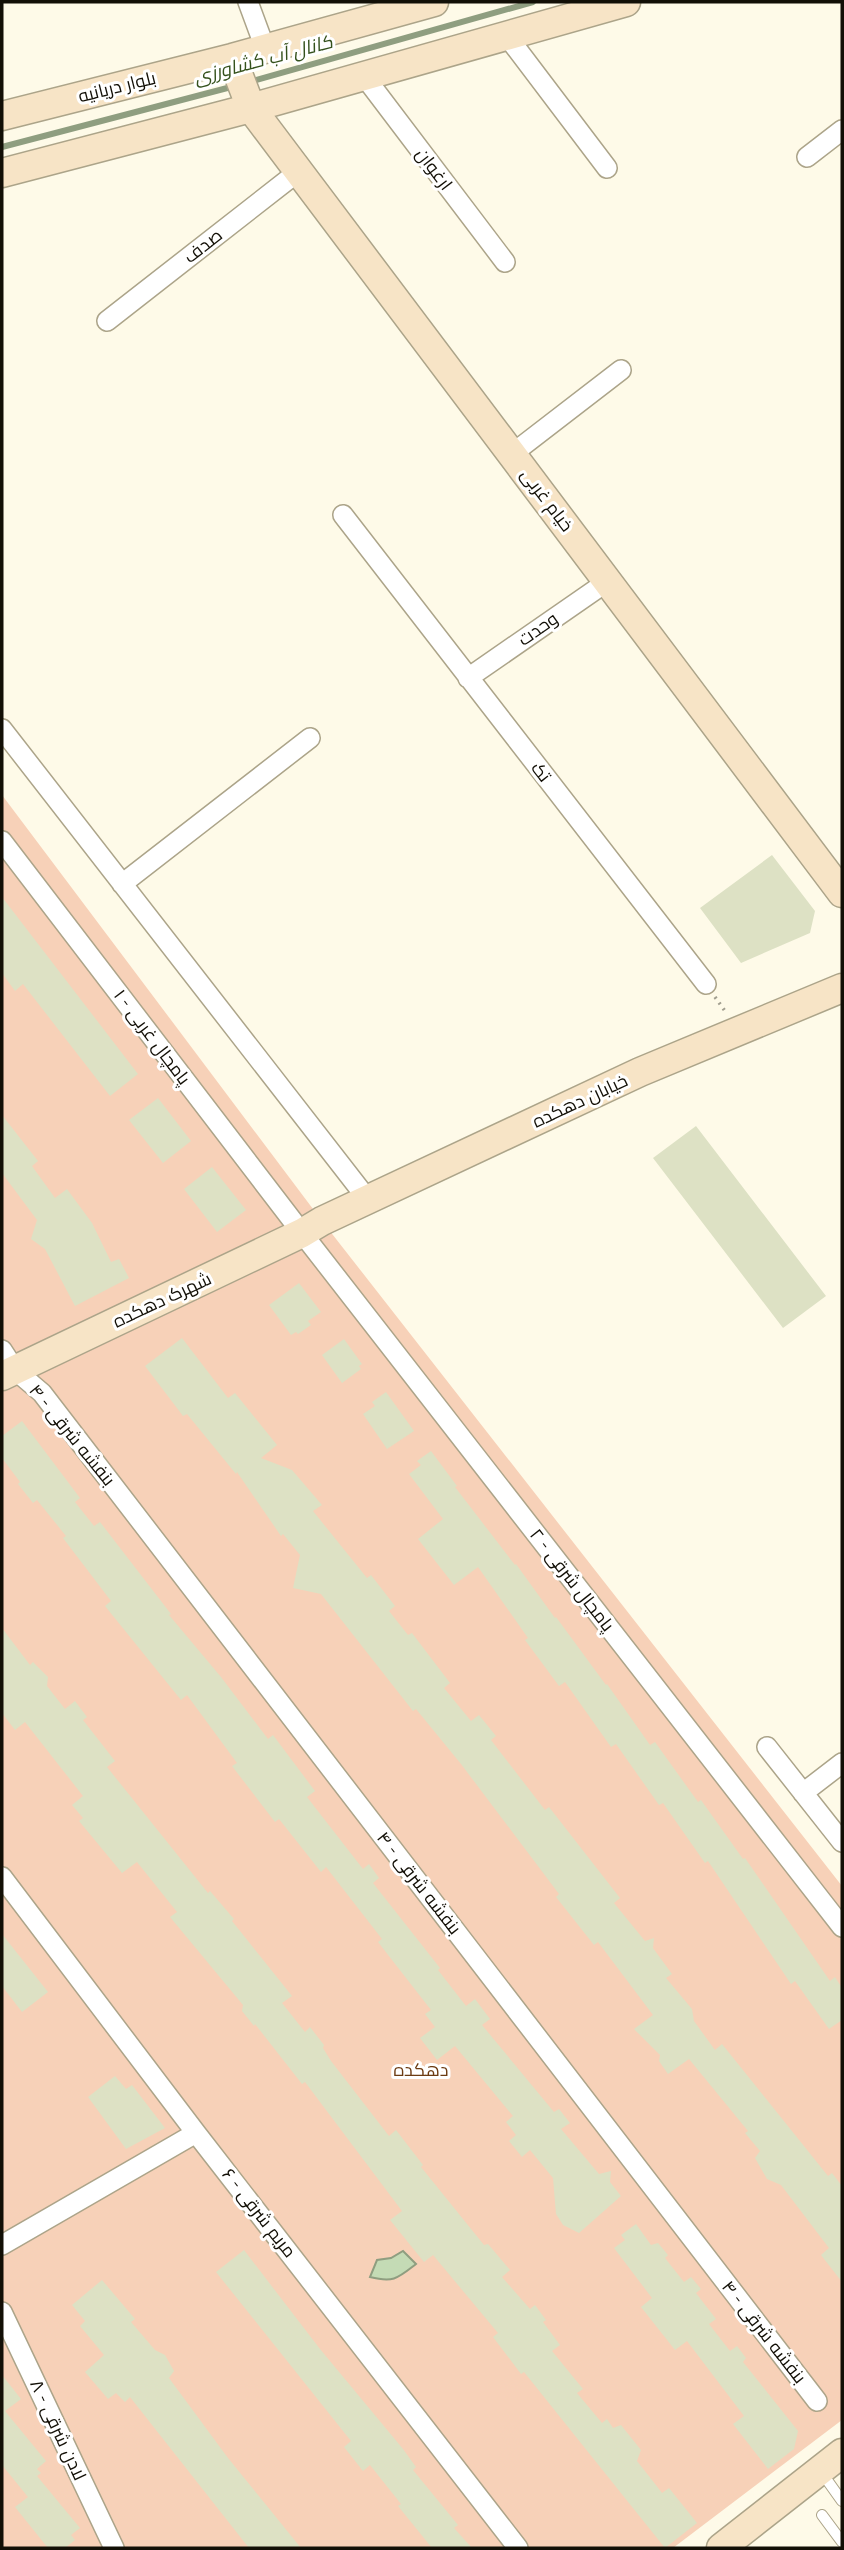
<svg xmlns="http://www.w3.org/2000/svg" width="844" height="2550" viewBox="0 0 844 2550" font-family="Quicksand,Cairo,sans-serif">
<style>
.green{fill:#f7d1b8}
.water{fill:#c4dbb5;stroke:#8f9e80;stroke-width:2}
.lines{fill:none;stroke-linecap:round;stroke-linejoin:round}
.stream{stroke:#8f9e80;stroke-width:6}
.building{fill:#dde1c4}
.lane-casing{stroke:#aca489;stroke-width:12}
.street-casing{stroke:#aca489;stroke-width:22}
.secondary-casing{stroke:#aca489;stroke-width:31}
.path{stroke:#a19e8f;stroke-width:3.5;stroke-dasharray:2 5;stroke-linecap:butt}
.lane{stroke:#fff;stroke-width:10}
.street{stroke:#fff;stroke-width:19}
.secondary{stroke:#f7e4c6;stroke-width:28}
.labels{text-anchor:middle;stroke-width:6;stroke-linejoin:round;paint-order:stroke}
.street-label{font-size:18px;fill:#120f06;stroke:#fff}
.park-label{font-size:18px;fill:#6c3b12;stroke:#fff}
.water-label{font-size:19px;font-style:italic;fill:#34511c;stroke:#fff}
</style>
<rect width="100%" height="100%" fill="#fefae8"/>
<!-- green -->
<path class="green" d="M2 795 322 1221 842 1886V2420L673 2548H2Z"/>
<!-- water -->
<path class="water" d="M403 2251 416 2264C398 2278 394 2283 370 2277L377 2260 391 2258Z"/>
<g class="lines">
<!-- stream -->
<path class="stream" d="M249 82 533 2
M2 147 235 86"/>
</g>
<!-- building -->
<path class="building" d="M772 855 815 911 810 933 741 963 700 908Z
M2 897 138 1074 110 1096 23 984 15 991 2 973Z
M158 1098 191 1141 163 1163 129 1120Z
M2 1115 38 1161 32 1166 55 1198 67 1189 92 1223 111 1262 119 1259 129 1278 75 1306 45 1249 31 1239 37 1220 2 1173Z
M696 1126 826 1296 783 1328 653 1158Z
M212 1167 246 1210 217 1232 184 1189Z
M299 1283 321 1312 308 1321 311 1325 298 1334 296 1332 291 1335 269 1305Z
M182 1338 228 1398 235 1393 277 1445 261 1458 292 1470 322 1505 313 1511 367 1578 371 1575 395 1606 389 1611 408 1635 412 1633 450 1683 444 1688 471 1721 479 1715 496 1736 491 1740 545 1810 549 1807 620 1898 614 1903 645 1941 654 1938 653 1948 672 1974 666 1978 692 2009 694 2021 715 2050 722 2044 828 2176 832 2173 842 2186V2282L821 2255 829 2248 781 2185 767 2179 755 2158 760 2151 745 2133 748 2131 689 2059 668 2074 659 2061 660 2055 634 2029 653 2015 598 1942 594 1945 556 1897 559 1894 461 1764 416 1709 413 1711 321 1594 293 1588 300 1555 283 1534 281 1536 237 1472 236 1474 187 1414 183 1416 145 1366Z
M344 1339 362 1364 359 1366 361 1369 342 1383 322 1355Z
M386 1392 414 1431 387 1449 363 1414 375 1406 372 1402Z
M22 1421 80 1498 75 1502 94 1526 100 1522 171 1614 169 1615 221 1677 268 1739 273 1735 315 1791 307 1797 363 1869 369 1864 379 1878 373 1883 440 1968 438 1970 466 2006 475 1999 490 2019 482 2025 554 2112 559 2109 570 2123 561 2129 599 2174 611 2171 610 2182 621 2196 579 2233 563 2225 556 2214 553 2178 530 2150 522 2157 509 2141 516 2135 506 2122 513 2116 455 2046 437 2060 420 2038 435 2027 425 2014 431 2010 378 1942 382 1939 326 1867 321 1872 279 1819 275 1822 232 1766 237 1763 187 1695 181 1700 105 1606 111 1601 63 1538 66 1536 37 1500 33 1503 18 1484 20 1482 2 1458V1436Z
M431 1451 457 1486 455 1487 515 1565 516 1564 555 1618 556 1617 606 1685 607 1684 650 1745 655 1742 698 1802 701 1800 743 1859 745 1858 830 1981 835 1977 842 1988V2020L829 2029 795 1981 791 1984 708 1861 705 1863 663 1803 659 1805 616 1744 611 1747 565 1682 559 1686 525 1640 528 1638 478 1567 454 1585 418 1539 443 1519 409 1474 421 1465 417 1461Z
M2 1628 30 1665 33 1662 48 1677 47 1686 65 1709 75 1701 87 1717 83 1720 115 1761 107 1767 208 1893 210 1891 234 1919 232 1921 292 1996 282 2003 305 2032 310 2027 324 2045 323 2048 331 2061 389 2136 396 2130 423 2165 421 2167 484 2245 488 2244 510 2270 502 2277 530 2309 535 2305 546 2320 543 2322 560 2345 552 2351 583 2389 577 2393 602 2423 607 2419 613 2428 621 2425 641 2450 637 2461 652 2480 662 2493 669 2488 697 2523 665 2548 524 2372 521 2374 493 2337 498 2333 433 2255 424 2262 390 2220 402 2211 305 2082 302 2084 255 2024 254 2026 242 2011 243 2005 170 1917 177 1912 137 1862 122 1873 79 1821 83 1818 72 1805 83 1796 25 1722 15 1730 2 1713Z
M2 1934 48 1992 22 2012 2 1986Z
M115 2076 126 2089 132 2085 165 2128 126 2149 88 2097Z
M636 2224 651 2245 658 2243 668 2255 665 2258 684 2282 691 2277 701 2289 696 2293 716 2319 709 2324 730 2351 737 2346 746 2358 743 2362 798 2431 794 2449 768 2469 733 2424 744 2416 687 2341 675 2350 641 2307 652 2298 614 2248 625 2240 621 2235Z
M244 2250 320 2349 403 2449 416 2467 413 2470 458 2525 454 2528 472 2548H432L398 2506 401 2504 370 2465 363 2471 344 2447 351 2441 216 2272Z
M102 2280 135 2319 131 2322 155 2350 165 2355 174 2371 169 2378 228 2458 301 2548H249L130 2397 125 2402 116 2393 108 2399 85 2372 104 2355 80 2326 85 2321 72 2305Z
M2 2375 21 2399 5 2411 46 2461 37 2469 41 2473 37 2476 80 2528 71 2535 75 2540 65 2548H48L15 2507 28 2497 2 2465Z"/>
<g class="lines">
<defs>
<path id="lane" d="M822 2473 842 2501
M822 2515 842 2542"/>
<path id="street" d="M248 2 265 48
M507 36 607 168
M364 76 505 262
M807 157 842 130
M107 321 299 171
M512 454 621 370
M343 515 706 984
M468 678 608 581
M2 729 369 1201
M2 841 302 1233 842 1927
M122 884 310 738
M2 1350 15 1370 42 1393 817 2401
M767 1747 842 1842
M803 1793 842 1763
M2 1877 196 2133 518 2548
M2 2245 196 2133
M2 2312 114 2548"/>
<path id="secondary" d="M232 58 251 108 842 893
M2 116 232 58 434 2
M2 173 251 108 626 2
M2 1376 302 1233 322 1221 640 1072 842 988
M721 2548 842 2453"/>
</defs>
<!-- lane casing -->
<use href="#lane" class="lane-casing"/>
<!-- street casing -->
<use href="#street" class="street-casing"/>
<!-- secondary casing -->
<use href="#secondary" class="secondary-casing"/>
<!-- path -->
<path class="path" d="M715 997 725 1011"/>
<!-- lane -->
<use href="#lane" class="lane"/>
<!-- street -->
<use href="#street" class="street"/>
<!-- secondary -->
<use href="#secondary" class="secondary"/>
</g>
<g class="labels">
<!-- street labels -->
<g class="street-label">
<text transform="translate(117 87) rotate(-14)" y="6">بلوار دریانیه</text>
<text transform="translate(434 169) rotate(53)" y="6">ارغوان</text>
<text transform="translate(203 246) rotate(-38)" y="6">صدف</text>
<text transform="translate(547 500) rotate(53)" y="6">خیام غربی</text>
<text transform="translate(538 629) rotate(-35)" y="6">وحدت</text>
<text transform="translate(541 772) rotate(52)" y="6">تک</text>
<text transform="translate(152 1037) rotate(53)" y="6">پامچال غربی - ۱</text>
<text transform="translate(580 1101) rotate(-25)" y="6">خیابان دهکده</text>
<text transform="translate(162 1300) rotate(-25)" y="6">شهرک دهکده</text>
<text transform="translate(72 1435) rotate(51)" y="6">بنفشه شرقی - ۴</text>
<text transform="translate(572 1580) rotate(52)" y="6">پامچال شرقی - ۲</text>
<text transform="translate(419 1883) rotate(52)" y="6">بنفشه شرقی - ۴</text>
<text transform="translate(259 2213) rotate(52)" y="6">مریم شرقی - ۶</text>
<text transform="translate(764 2332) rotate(52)" y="6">بنفشه شرقی - ۴</text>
<text transform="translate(58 2430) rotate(65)" y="6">لادن شرقی - ۸</text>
</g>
<!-- park labels -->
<g class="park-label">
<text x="421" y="2076">دهکده</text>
</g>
<!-- water labels -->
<g class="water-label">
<text transform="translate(263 59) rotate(-15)" y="7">کانال آب کشاورزی</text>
</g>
</g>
<!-- border -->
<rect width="844" height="2550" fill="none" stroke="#120f06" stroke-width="7"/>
</svg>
